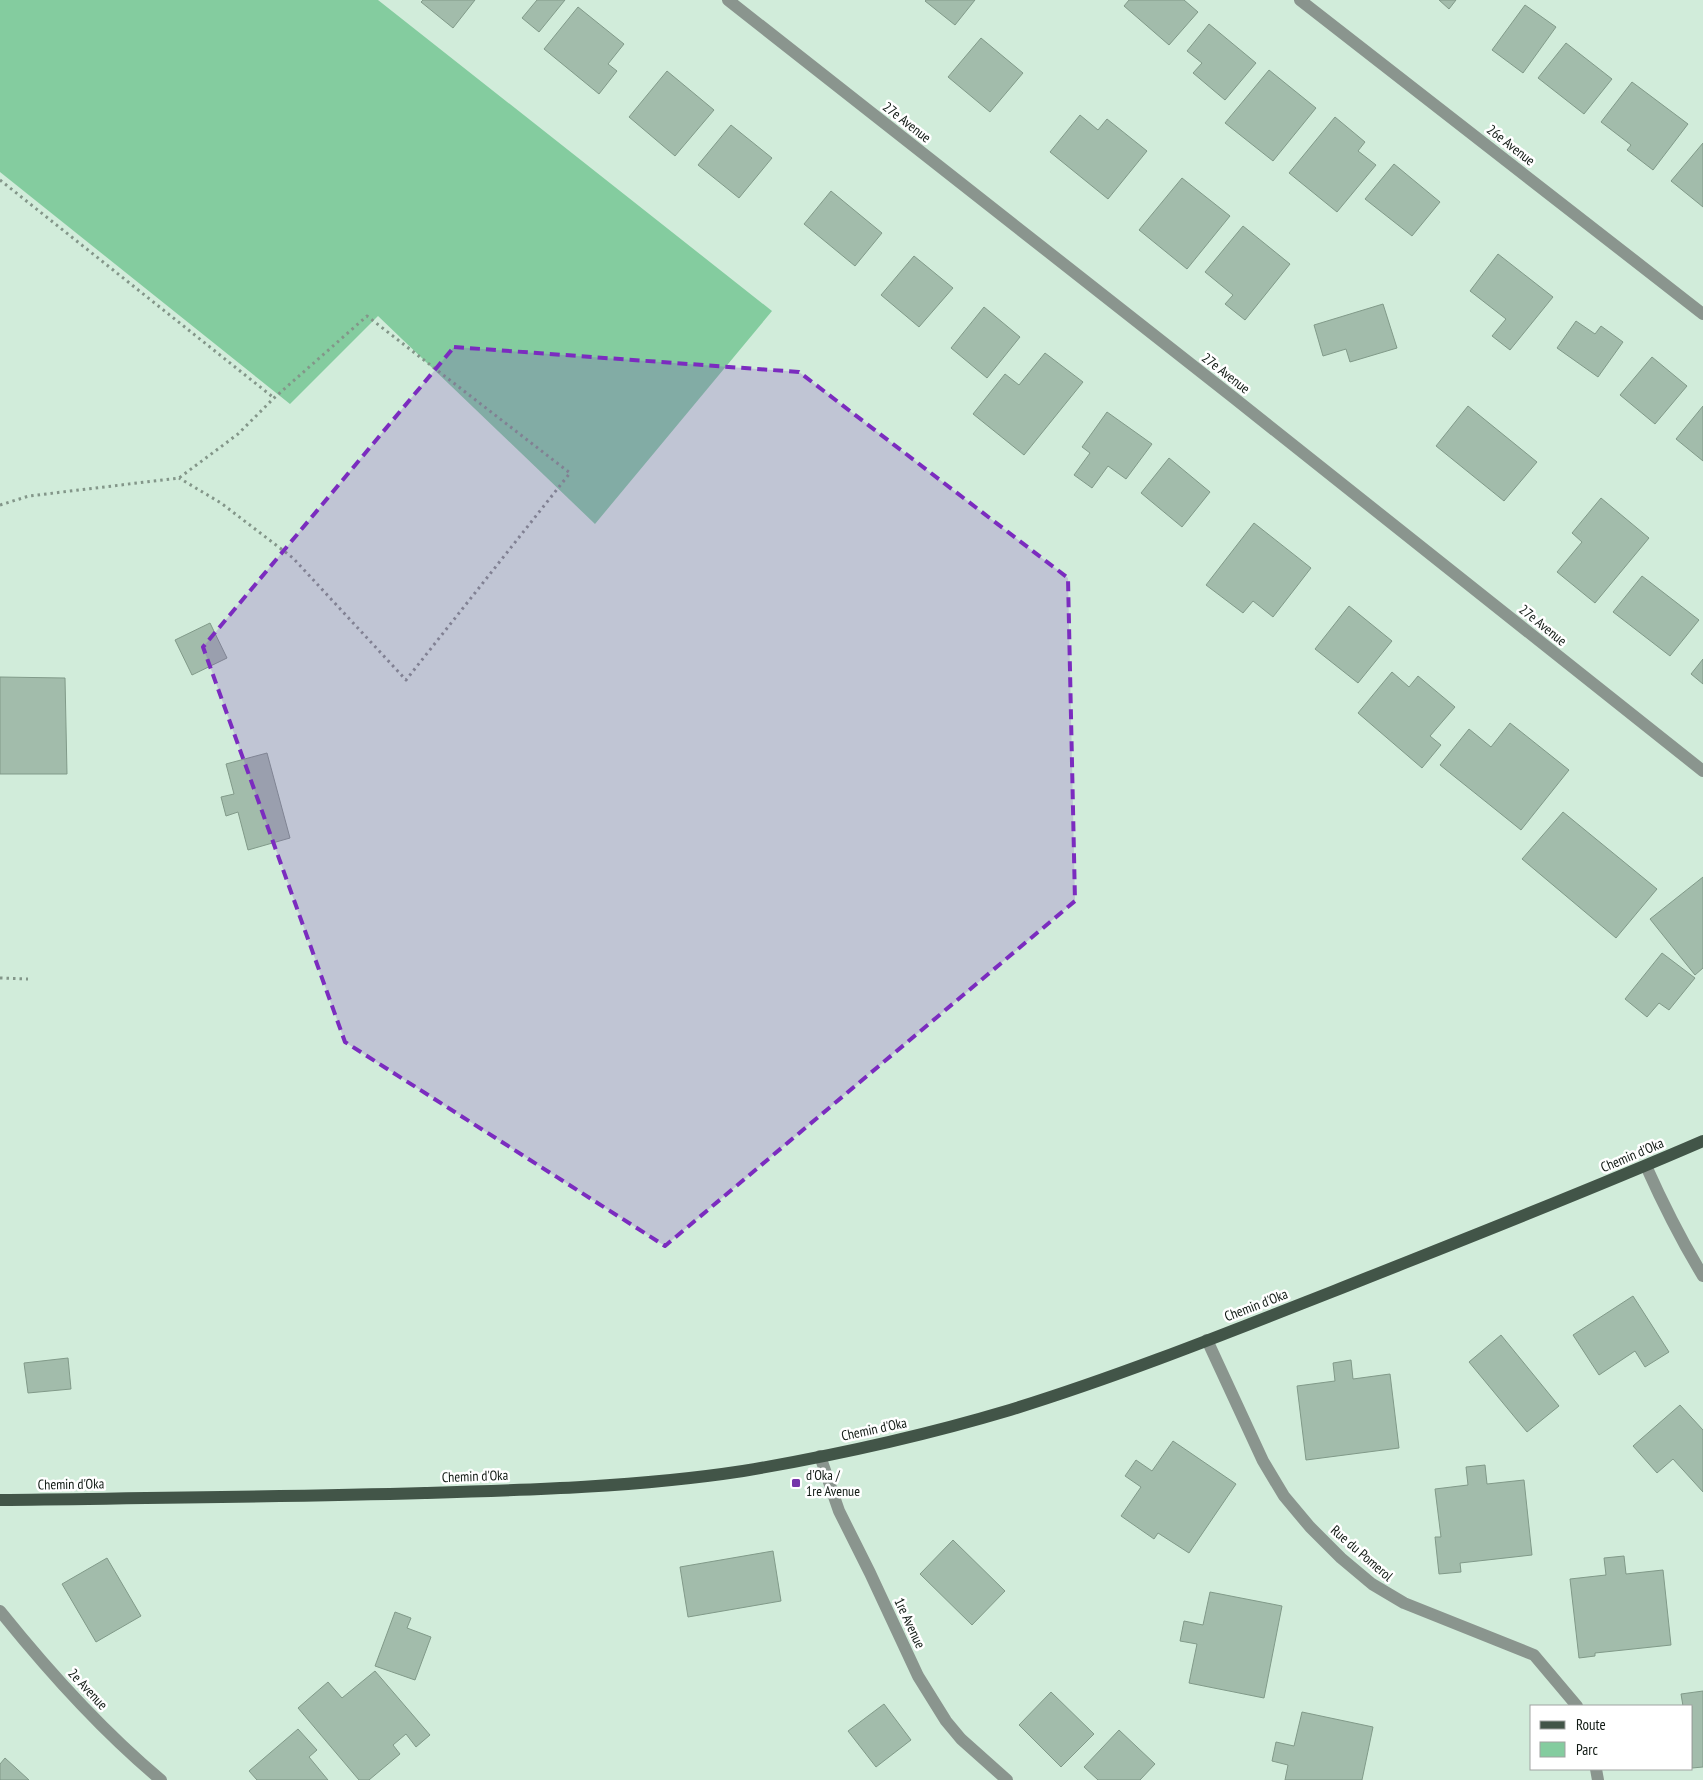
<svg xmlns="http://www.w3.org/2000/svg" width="1703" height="1780" viewBox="0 0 1703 1780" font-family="'PT Sans Narrow',sans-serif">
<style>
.green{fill:#84cc9f}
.building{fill:#a2bcab;stroke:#819a89}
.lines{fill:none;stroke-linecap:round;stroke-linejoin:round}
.path{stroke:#839689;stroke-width:3;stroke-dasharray:2.5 4;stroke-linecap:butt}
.minor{stroke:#8a958e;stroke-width:12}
.major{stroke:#425548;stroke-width:12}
.marked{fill:#7b2cbf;fill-opacity:0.2;stroke:#7b2cbf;stroke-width:4;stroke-dasharray:10 6;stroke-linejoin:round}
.poi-dot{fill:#7635aa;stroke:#fff;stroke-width:2}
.labels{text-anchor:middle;stroke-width:5;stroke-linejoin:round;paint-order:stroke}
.street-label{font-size:14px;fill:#111a14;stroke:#fff}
.poi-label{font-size:14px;fill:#111a14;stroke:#fff;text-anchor:start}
</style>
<rect width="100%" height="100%" fill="#d1ecda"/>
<!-- green -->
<path class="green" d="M0 0H378L772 311 595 524 378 316 290 404 0 172Z"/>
<!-- building -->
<path class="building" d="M423 0H475L453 28 421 2Z
M537 0H565L539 32 522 18Z
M926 0H975L955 25 925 1Z
M1129 0H1184L1198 12 1169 45 1124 6Z
M1439 0H1456L1449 9Z
M1525 5 1556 27 1523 73 1492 50Z
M578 7 624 44 608 64 617 71 599 94 544 49Z
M1209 24 1256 63 1225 100 1193 73 1202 63 1187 51Z
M981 38 1023 73 990 112 948 77Z
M1566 43 1612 79 1584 114 1538 78Z
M1269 70 1316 108 1273 161 1225 123Z
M667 71 714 110 675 156 629 117Z
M1632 82 1688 124 1653 170 1627 150 1631 145 1601 122Z
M1080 115 1098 130 1107 119 1147 151 1108 199 1050 152Z
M1335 117 1365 142 1358 151 1376 165 1337 212 1289 173Z
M731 125 772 158 739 198 698 165Z
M1703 143V207L1671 181Z
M1394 164 1440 202 1412 236 1365 199Z
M1182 178 1230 216 1187 269 1139 230Z
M831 191 882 233 855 266 804 224Z
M1243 226 1290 264 1245 320 1225 304 1233 295 1205 272Z
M1498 254 1553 297 1510 350 1492 336 1506 319 1470 291Z
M914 256 953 288 919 327 881 295Z
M1383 304 1397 348 1350 362 1346 349 1323 356 1314 325Z
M984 307 1020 337 987 378 951 348Z
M1576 321 1595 334 1601 326 1623 342 1598 377 1557 348Z
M1045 353 1083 382 1024 455 973 414 1005 374 1019 385Z
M1652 357 1687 386 1655 424 1620 395Z
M1468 406 1537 462 1504 501 1436 446Z
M1703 406V461L1676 439Z
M1107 412 1152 444 1126 479 1108 466 1092 488 1074 475 1090 453 1082 447Z
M1169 458 1210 492 1182 527 1141 493Z
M1601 498 1649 538 1595 603 1557 572 1582 542 1572 533Z
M1254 523 1311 568 1273 617 1253 601 1243 613 1206 585Z
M1642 576 1699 620 1670 656 1613 612Z
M1349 606 1392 641 1358 683 1315 649Z
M210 623 227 658 192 675 175 640Z
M1703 659V684L1691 674Z
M1392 672 1409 687 1418 676 1455 707 1430 736 1441 745 1422 768 1358 713Z
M0 677 65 678 67 774H0Z
M1510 723 1569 770 1521 830 1440 765 1469 729 1491 747Z
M267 753 290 838 248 850 238 812 226 816 221 797 234 794 226 764Z
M1563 812 1657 889 1616 938 1522 859Z
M1703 877V968L1695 975 1650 919Z
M1662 953 1695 978 1669 1010 1659 1003 1647 1017 1625 999Z
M1633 1296 1669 1352 1645 1367 1635 1351 1599 1375 1573 1335Z
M1501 1335 1559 1406 1527 1432 1469 1362Z
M68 1358 71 1389 28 1393 24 1363Z
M1351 1360 1353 1379 1390 1374 1399 1448 1306 1460 1297 1386 1335 1381 1333 1363Z
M1680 1405 1703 1430V1492L1673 1459 1657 1473 1633 1446Z
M1173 1441 1236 1484 1189 1553 1158 1533 1154 1539 1121 1516 1141 1487 1125 1476 1136 1460 1152 1471Z
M1485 1465 1487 1484 1524 1480 1532 1555 1460 1563 1461 1572 1439 1574 1435 1537H1441L1435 1489 1468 1485 1466 1467Z
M953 1540 1005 1591 972 1625 920 1574Z
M773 1551 781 1601 688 1617 680 1567Z
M1624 1556 1626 1574 1663 1570 1671 1645 1595 1653V1656L1579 1658 1570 1579 1606 1575 1604 1558Z
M107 1558 141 1616 96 1642 62 1584Z
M1210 1592 1282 1606 1264 1698 1189 1683 1197 1644 1180 1641 1184 1621 1203 1625Z
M395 1612 411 1618 407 1628 431 1637 415 1680 375 1666Z
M375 1671 430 1735 416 1747 406 1734 393 1745 400 1754 369 1780H359L298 1708 328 1682 342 1698Z
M1703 1691V1767L1692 1768V1706H1683L1681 1694Z
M1051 1692 1094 1734 1061 1767 1019 1725Z
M884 1704 911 1740 876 1767 848 1731Z
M1302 1712 1373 1727 1362 1780H1285L1288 1765 1272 1761 1276 1742 1294 1746Z
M298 1729 317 1750 309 1757 328 1780H257L249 1771Z
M1119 1730 1155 1764 1140 1780H1098L1084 1767Z
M5 1758 29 1780H0V1764Z"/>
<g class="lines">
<!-- path -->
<path class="path" d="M0 180 274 398
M0 505 29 496 179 478 238 434 274 398 367 316 570 473 406 680 293 558 221 503 179 478
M0 978 28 979"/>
<!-- minor -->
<path class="minor" d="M728 0 1234 398 1703 771
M1300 0 1703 314
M1646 1166C1663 1204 1681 1240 1703 1276
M1207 1340 1263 1461 1284 1496 1310 1527 1341 1558 1372 1584 1404 1603 1534 1655 1577 1706
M820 1456 839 1511 870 1573 918 1676 946 1721 961 1739 1007 1780
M0 1611C49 1672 101 1730 161 1780
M1596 1769 1598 1780"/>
<!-- major -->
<path class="major" d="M0 1500C142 1498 283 1497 425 1493 530 1490 638 1487 743 1471 832 1456 923 1436 1010 1410 1120 1376 1227 1333 1334 1291 1457 1242 1581 1194 1703 1141"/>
</g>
<!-- marked area -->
<path class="marked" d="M454 347 799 372 1068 578 1075 901 665 1246 345 1042 203 647Z"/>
<!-- markers -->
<rect class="poi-dot" x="791" y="1478" width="10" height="10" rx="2.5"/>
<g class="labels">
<!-- street labels -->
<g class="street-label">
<text transform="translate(907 122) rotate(38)" y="5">27e Avenue</text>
<text transform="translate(1511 145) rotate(38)" y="5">26e Avenue</text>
<text transform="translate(1226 373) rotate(38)" y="5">27e Avenue</text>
<text transform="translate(1543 625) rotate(39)" y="5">27e Avenue</text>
<text transform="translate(1632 1155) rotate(-23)" y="5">Chemin d'Oka</text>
<text transform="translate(1256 1305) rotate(-21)" y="5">Chemin d'Oka</text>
<text transform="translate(874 1429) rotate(-12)" y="5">Chemin d'Oka</text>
<text transform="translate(475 1476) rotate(-2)" y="5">Chemin d'Oka</text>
<text transform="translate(71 1484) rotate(-1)" y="5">Chemin d'Oka</text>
<text transform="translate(1362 1553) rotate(41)" y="5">Rue du Pomerol</text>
<text transform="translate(910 1623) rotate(65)" y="5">1re Avenue</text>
<text transform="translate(88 1689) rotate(47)" y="5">2e Avenue</text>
</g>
<!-- poi labels -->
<g class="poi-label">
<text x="806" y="1480">d'Oka /<tspan x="806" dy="16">1re Avenue</tspan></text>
</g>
</g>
<!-- legend -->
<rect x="1530" y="1705" width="162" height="65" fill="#ffffff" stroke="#a0a3a1"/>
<rect x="1540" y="1721" width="25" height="8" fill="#425548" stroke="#a0a3a1"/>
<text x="1576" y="1730" font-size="15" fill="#111a14">Route</text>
<rect x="1540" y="1742" width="25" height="15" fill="#84cc9f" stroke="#a0a3a1"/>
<text x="1576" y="1755" font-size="15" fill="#111a14">Parc</text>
</svg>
